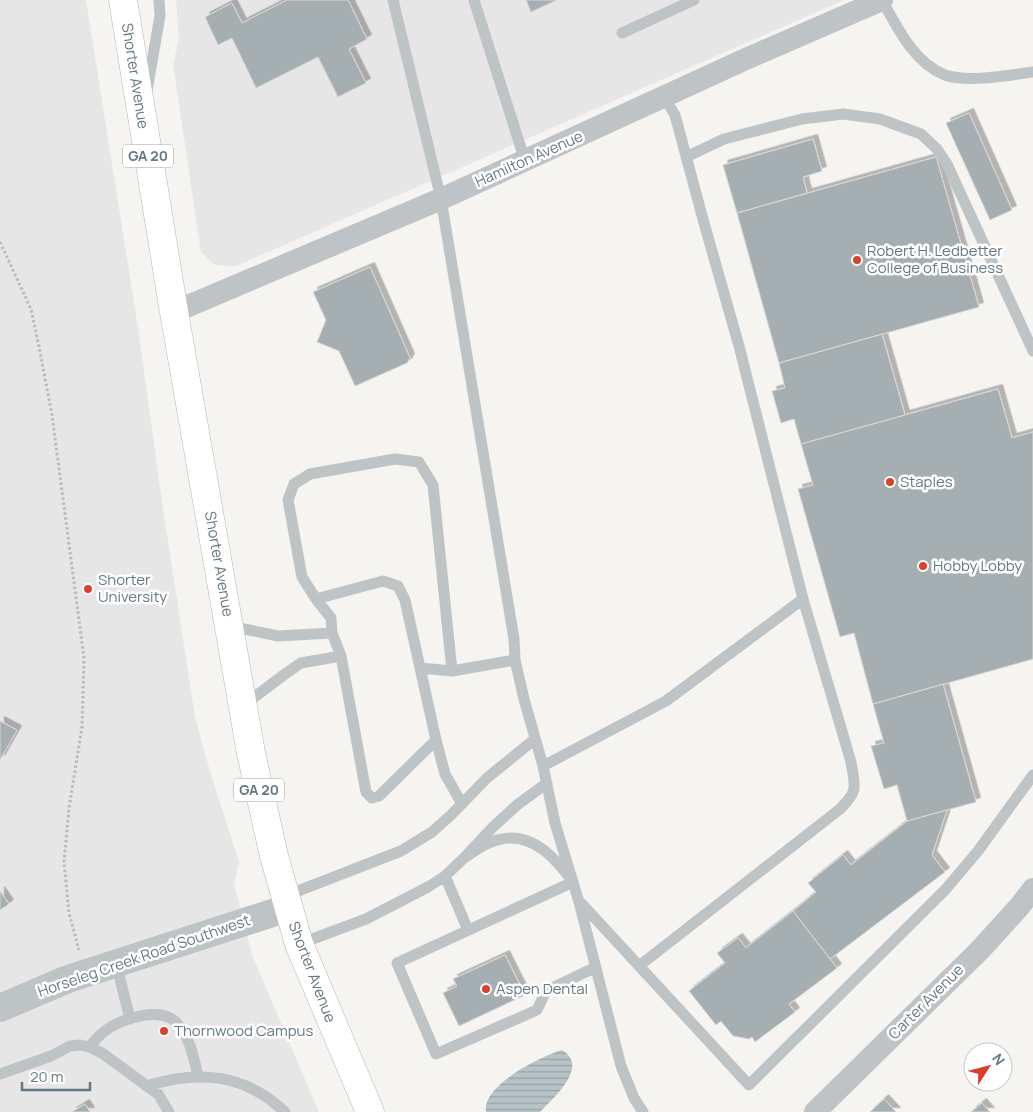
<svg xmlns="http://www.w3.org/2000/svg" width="1033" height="1112" viewBox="0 0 1033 1112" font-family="Manrope,sans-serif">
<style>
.built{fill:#e5e6e5}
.water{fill:url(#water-rules)}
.building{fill:#a5afb2;stroke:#d6d6d4;filter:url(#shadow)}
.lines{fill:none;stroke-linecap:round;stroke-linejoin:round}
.primary-casing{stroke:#b1b7b9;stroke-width:29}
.path{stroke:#b8bbbd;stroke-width:3;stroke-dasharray:2.5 2.5;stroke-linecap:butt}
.service{stroke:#bec3c5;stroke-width:11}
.minor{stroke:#bec3c5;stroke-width:22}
.tertiary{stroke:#bec3c5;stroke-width:28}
.primary{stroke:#fff;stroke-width:28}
.poi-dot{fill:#d8412e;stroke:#fff;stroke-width:2}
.labels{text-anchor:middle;stroke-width:5;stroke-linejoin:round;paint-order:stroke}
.shield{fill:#fff;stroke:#93a0a6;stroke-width:1}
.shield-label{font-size:14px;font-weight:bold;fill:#657880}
.street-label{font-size:15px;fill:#657880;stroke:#fff}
.poi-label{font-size:15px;fill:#657880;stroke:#fff;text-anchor:start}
</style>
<defs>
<pattern id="water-rules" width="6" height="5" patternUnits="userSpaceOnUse" patternTransform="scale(1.25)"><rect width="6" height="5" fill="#b7c3c6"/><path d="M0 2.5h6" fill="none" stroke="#98a3a6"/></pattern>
<filter id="shadow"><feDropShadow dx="4.5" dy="-4.5" stdDeviation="0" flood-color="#0004"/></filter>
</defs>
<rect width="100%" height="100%" fill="#f5f4f1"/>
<!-- built -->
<path class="built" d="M0 0H86L138 328 162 502 195 717 209 768 239 862 234 884 252 955 319 1112H0Z
M176 0H844L236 266 215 265 201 252 173 64 179 40Z"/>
<!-- water -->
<path class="water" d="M562 1050C590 1067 553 1098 540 1112H486C481 1086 541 1056 562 1050Z"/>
<!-- building -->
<path class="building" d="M287 0H348L367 39 349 49 366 83 338 97 318 57 256 88 232 38 218 45 205 17 232 3 242 23Z
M526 0H557L531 12Z
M969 113 1012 210 990 220 946 123Z
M813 139 822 171 803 177 807 193 737 213 723 165Z
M936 157 979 307 779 363 737 213Z
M370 267 410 358 407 363 355 386 339 351 317 342 326 320 313 292Z
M882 334 905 415 801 444 794 419 781 423 772 391 785 388 779 363Z
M998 389 1012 438 1033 432V659L873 704 854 633 840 637 798 489 813 485 801 444Z
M943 684 976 802 907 821 897 785 884 789 871 746 884 743 873 704Z
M0 721 17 730 0 760Z
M947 810 932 855 945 872 830 959 793 911 816 892 808 883 843 855 851 865 907 821Z
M0 891 9 904 0 910Z
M793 911 837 968 789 1004 795 1012 755 1042 752 1037 749 1039 733 1036 721 1021 716 1025 689 991 725 963 717 953 738 938 746 948Z
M505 955 525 995 459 1026 443 993 457 986 453 979Z
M884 1099 896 1112H870Z
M982 1103 990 1112H971Z
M85 1104 90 1112H72Z"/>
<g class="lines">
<defs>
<path id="primary" d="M123 0 174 312 251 753 274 856 299 944 370 1112"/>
</defs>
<!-- primary casing -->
<use href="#primary" class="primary-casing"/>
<!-- path -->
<path class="path" d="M0 242 31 309 40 352 52 415 84 658 82 727 69 808 64 862 69 913 79 950"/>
<!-- service -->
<path class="service" d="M393 0 441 199 514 639 515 660 524 699 543 766 555 823 579 902 621 1066 634 1098 643 1112
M474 0 525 161
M882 0C897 27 914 63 945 75 967 83 1010 75 1033 72
M622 33 694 0
M147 90 160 16 159 0
M686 157 724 139 802 119 843 114 880 119 921 134 937 149 947 164 1033 351
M316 599 383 581 398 586 405 600 436 740 445 774 462 804
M230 626 278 636 332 633
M420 668 452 671 515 660
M244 705 285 674 301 663 341 656
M436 740 379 796 372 798 366 792 341 656 332 633 331 618 316 599 302 577 288 500 294 484 310 474 395 459 419 462 433 485 452 671
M543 766 666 701 803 599
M464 858C476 850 488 841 502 839 533 832 557 860 573 882L397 963 436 1054 537 1010 546 991 596 967
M445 876 468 930
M285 896 401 851 432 832 451 815 487 778 535 739
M581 903 749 1085 945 890 978 851 1033 775
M299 944 366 919 428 887 445 876 464 858 493 827 517 805 547 783
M116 963 130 1019
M639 966 840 809C859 790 855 787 851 762L803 599 739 346 704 223 675 115 664 97
M89 1047C94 1042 99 1035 105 1031 122 1018 161 1006 177 1023 190 1037 194 1059 198 1076
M0 1074 51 1056 70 1046 80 1045 89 1047 102 1053 158 1094 169 1112
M146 1086C198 1070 244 1073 285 1112"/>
<!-- minor -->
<path class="minor" d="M174 312 441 199 748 58 882 0
M815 1112 980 950 1019 907 1033 889"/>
<!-- tertiary -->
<path class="tertiary" d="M0 1008 68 979 288 908"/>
<!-- primary -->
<use href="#primary" class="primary"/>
</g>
<!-- markers -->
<g class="poi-dot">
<circle cx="857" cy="260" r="5"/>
<circle cx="890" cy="482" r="5"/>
<circle cx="923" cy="566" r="5"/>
<circle cx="88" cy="589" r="5"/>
<circle cx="486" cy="989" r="5"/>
<circle cx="164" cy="1031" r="5"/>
</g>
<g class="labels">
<!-- shield labels -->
<g class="shield">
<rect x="123" y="144.5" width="50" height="23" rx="4"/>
<rect x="234" y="778.5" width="50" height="23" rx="4"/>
</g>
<g class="shield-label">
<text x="148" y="161">GA 20</text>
<text x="259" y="795">GA 20</text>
</g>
<!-- street labels -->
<g class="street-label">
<text transform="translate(135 76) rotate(81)" y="5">Shorter Avenue</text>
<text transform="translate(529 159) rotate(-24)" y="5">Hamilton Avenue</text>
<text transform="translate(219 564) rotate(80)" y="5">Shorter Avenue</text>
<text transform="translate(144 956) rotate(-19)" y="5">Horseleg Creek Road Southwest</text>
<text transform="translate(312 972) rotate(69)" y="5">Shorter Avenue</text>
<text transform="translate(926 1002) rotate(-45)" y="5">Carter Avenue</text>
</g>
<!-- poi labels -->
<g class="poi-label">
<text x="867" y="256">Robert H. Ledbetter<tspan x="867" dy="17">College of Business</tspan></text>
<text x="900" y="487">Staples</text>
<text x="933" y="571">Hobby Lobby</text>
<text x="98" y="585">Shorter<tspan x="98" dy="17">University</tspan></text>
<text x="496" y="994">Aspen Dental</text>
<text x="174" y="1036">Thornwood Campus</text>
</g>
</g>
<!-- north arrow -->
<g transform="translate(988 1067) rotate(54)"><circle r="24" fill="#ffffff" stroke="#c1c9cc"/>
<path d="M0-4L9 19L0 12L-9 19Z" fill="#d8412e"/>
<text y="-8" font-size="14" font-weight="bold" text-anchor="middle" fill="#657880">N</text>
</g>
<!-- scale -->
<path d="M22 1082v8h68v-8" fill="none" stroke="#657880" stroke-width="2.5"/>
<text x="30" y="1082" font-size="15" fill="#657880" stroke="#ffffff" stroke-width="4" paint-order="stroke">20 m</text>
</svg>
